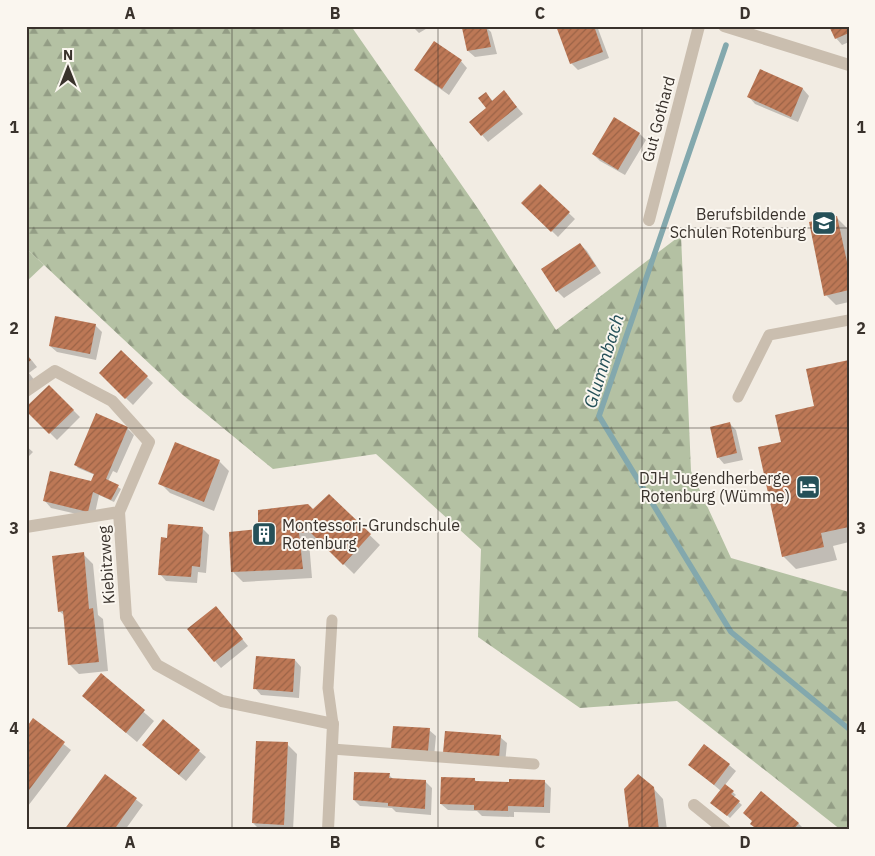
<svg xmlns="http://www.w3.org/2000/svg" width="875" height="856" viewBox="0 0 875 856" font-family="'IBM Plex Sans',sans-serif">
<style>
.green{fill:#b4c1a3}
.forest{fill:url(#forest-firs)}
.shadow{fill:#0003}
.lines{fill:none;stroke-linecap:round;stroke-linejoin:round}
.stream{stroke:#83a8ad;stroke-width:5.5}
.building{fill:url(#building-hatch)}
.service{stroke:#cabeaf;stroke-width:11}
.minor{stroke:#cabeaf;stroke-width:12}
.grid{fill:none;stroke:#39322c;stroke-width:1;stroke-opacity:0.55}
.labels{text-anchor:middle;stroke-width:4;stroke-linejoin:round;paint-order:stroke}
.street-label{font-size:16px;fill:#39322c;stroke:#faf6ef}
.poi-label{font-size:16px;fill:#39322c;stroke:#faf6ef;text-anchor:end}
.water-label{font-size:18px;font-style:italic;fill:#255058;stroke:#faf6ef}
.neatline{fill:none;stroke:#39322c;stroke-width:2}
.grid-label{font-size:16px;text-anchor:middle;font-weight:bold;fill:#39322c}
</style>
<defs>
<pattern id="forest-firs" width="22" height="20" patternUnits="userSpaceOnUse" patternTransform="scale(1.25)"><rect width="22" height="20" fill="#b4c1a3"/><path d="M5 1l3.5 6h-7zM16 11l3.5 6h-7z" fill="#939d85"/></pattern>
<pattern id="building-hatch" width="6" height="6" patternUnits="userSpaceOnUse" patternTransform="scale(1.25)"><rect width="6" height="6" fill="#bd7856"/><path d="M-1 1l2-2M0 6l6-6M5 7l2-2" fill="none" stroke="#9b6347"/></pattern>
</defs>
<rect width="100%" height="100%" fill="#f2ece3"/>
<!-- green -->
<path class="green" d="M26 248 44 265 26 282Z"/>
<!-- forest -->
<path class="forest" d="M26 26H351L479 210 556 330 681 235 691 471 731 558 849 592V830H841L677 701 580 708 478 637 481 549 376 454 273 469 183 395 44 265 26 248Z"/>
<!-- shadow -->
<path class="shadow" d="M412 26H431L419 33Z
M485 26 491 32 497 54 475 57 468 51Z
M557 26H597L609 58 578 70 571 63Z
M849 26V42L842 45 836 38Z
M461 61 467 68 449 95 422 76 416 70Z
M760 71 803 89 809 96 798 122 755 104 749 97Z
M504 92 523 114 488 142 482 135 488 109 486 94 493 101Z
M640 134 646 140 625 175 600 161 593 154Z
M540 186 575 219 558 237 523 203Z
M837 218 847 228 849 237V302L836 305 826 295Z
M580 244 587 251 601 273 564 298 557 291Z
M95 325 102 332 96 360 57 352 50 346Z
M121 352 153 383 133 405 100 373Z
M26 353 37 367 29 373 35 381 26 388Z
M849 361V542L833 546 837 560 796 569 783 556V443L816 407Z
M49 386 80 417 57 440 26 409Z
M730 424 736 430 743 460 724 464 718 457Z
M127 428 134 435 117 473 113 471 108 481 121 489 114 502 99 495 94 518 51 508 45 501 92 482 95 475 78 468 76 465Z
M26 446 33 452 26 459Z
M219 461 229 471 214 511 170 493 160 483Z
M329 496 380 545 354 574 321 542H309L312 578 243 582 233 572 313 510Z
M202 528 209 535 206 573 198 572 197 583 166 581 160 574 168 539Z
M83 554 93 564 98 615 103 619 108 671 79 674 69 664 65 616 59 611Z
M216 607 248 646 221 668 215 661Z
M295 660 301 667 299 698 261 695 255 688Z
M101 675 154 721 137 742 93 705Z
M33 720 71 750 28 806 26 805V730Z
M429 730 436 736 434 757 399 755Z
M500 737 507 743 505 764 451 759Z
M287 744 297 754 293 830H260L253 823Z
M150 751H199L206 757 186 781Z
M690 765H729L736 771 725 785 736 795 733 797 742 805 730 818 712 802 721 791Z
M389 775 394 780 426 782 432 788 431 815 396 812 392 808 360 806 354 800Z
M106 776 143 805 125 830H66Z
M475 780 478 783 510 784 544 781 551 788 550 813 514 812V817L482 816 477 811 448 810 441 804Z
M653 788 663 799 667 830H630Z
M798 823 805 830H758Z"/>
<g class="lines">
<!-- stream -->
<path class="stream" d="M726 45 599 416 731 632 849 729"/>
</g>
<!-- building -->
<path class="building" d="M474 26H486L491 47 467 51 462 28Z
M556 26H594L603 52 570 64Z
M829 26H849V33L835 39Z
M434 41 462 60 442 89 414 70Z
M760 69 803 88 791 117 747 97Z
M504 90 517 107 481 136 469 122 486 108 478 98 486 92 492 101Z
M614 117 640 133 618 170 592 154Z
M540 184 570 212 551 232 521 203Z
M837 216 849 271V290L824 296 809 222Z
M580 243 596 266 556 292 541 269Z
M55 316 96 324 90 354 49 346Z
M121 350 148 376 125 399 99 373Z
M26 354 31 360 26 364Z
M849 360V527L821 533 824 547 782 557 758 447 781 442 775 415 814 406 806 369Z
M49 385 74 410 49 434 26 411V407Z
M96 413 128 427 106 479 119 485 111 500 93 492 88 512 43 501 50 471 91 481 94 474 74 465Z
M730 422 737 453 717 458 710 427Z
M175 442 220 460 204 502 158 484Z
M329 494 371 534 343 565 310 532 299 533 303 569 231 572 229 532 258 529V510L308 504 313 509Z
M168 524 203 527 200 567 192 566 191 577 158 575 161 537 167 538Z
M84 552 89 609 93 608 99 662 68 665 63 611 58 612 52 556Z
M216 606 243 639 214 662 187 629Z
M256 656 295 659 293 692 253 689Z
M101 673 145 710 126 733 82 696Z
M33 718 65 742 26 794V728Z
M163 719 200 750 179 775 142 745Z
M393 726 430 728 428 751 391 749Z
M445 731 501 735 499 758 443 753Z
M256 741 288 742 284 825 252 823Z
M704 744 730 764 714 785 688 765Z
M354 772 390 773 389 778 426 780 425 809 388 806V803L353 800Z
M105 774 137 798 123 817 114 830H64Z
M638 774 654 787 659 830H629L624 789Z
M441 777 475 778V781L509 782V779L545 780 544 807 508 806V811L474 810V805L440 804Z
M725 784 734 791 731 794 740 801 727 816 710 803Z
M761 791 799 823 793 830H758L750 824 752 821 743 813Z"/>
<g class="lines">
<!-- service -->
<path class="service" d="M738 397 769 335 849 320
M332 620 328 688 333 724
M332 749 534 764"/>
<!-- minor -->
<path class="minor" d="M724 26 849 65
M649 220 699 26
M26 391 55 371 112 401 149 442 119 512 126 617 157 665 222 701 333 724 328 830
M26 527 119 512
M694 805 725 830"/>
</g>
<!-- grid -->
<path class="grid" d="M232 26V830M438 26V830M642 26V830M26 228H849M26 428H849M26 628H849"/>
<!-- icons -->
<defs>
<symbol id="school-square" viewBox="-11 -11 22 22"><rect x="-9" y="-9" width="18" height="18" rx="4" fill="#255058" stroke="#faf6ef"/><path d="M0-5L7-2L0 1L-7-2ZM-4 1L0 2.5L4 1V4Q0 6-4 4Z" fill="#fff"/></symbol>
<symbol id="hotel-square" viewBox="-11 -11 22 22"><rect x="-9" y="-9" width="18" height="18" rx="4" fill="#255058" stroke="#faf6ef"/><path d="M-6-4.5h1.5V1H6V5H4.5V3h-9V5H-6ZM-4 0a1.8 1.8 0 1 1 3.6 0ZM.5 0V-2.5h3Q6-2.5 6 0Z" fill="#fff"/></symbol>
<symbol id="building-square" viewBox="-11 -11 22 22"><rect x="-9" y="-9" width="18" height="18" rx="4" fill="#255058" stroke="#faf6ef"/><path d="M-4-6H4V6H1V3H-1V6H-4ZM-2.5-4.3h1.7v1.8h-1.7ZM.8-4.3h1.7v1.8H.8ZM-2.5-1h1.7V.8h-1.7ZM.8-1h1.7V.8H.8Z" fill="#fff"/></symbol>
</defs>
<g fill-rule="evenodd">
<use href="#school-square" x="810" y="209" width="28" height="28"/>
<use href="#hotel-square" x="794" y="473" width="28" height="28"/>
<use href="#building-square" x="250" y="520" width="28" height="28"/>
</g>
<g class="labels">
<!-- street labels -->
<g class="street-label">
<text transform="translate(658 119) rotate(-75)" y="6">Gut Gothard</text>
<text transform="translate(106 565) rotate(-94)" y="6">Kiebitzweg</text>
</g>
<!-- poi labels -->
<g class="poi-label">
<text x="806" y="220">Berufsbildende<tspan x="806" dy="18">Schulen Rotenburg</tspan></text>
<text x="790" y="484">DJH Jugendherberge<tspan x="790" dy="18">Rotenburg (Wümme)</tspan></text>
<text x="282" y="531" text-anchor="start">Montessori-Grundschule<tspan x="282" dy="18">Rotenburg</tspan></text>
</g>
<!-- water labels -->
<g class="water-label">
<text transform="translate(604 361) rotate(-73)" y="6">Glummbach</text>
</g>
</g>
<!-- border -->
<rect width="875" height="856" fill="none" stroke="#faf6ef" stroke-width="55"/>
<!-- north arrow -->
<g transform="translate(68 68)" stroke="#faf6ef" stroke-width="4" paint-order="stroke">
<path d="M0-4L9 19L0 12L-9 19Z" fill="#39322c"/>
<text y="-8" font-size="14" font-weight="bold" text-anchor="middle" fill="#39322c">N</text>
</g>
<rect x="28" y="28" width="820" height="800" class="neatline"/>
<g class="grid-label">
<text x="130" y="19">A</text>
<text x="335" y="19">B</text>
<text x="540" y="19">C</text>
<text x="745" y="19">D</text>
<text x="14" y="133">1</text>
<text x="861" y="133">1</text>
<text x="14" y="334">2</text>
<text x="861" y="334">2</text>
<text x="14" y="534">3</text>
<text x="861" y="534">3</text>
<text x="14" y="734">4</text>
<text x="861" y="734">4</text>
<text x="130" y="848">A</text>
<text x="335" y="848">B</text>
<text x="540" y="848">C</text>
<text x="745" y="848">D</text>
</g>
</svg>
